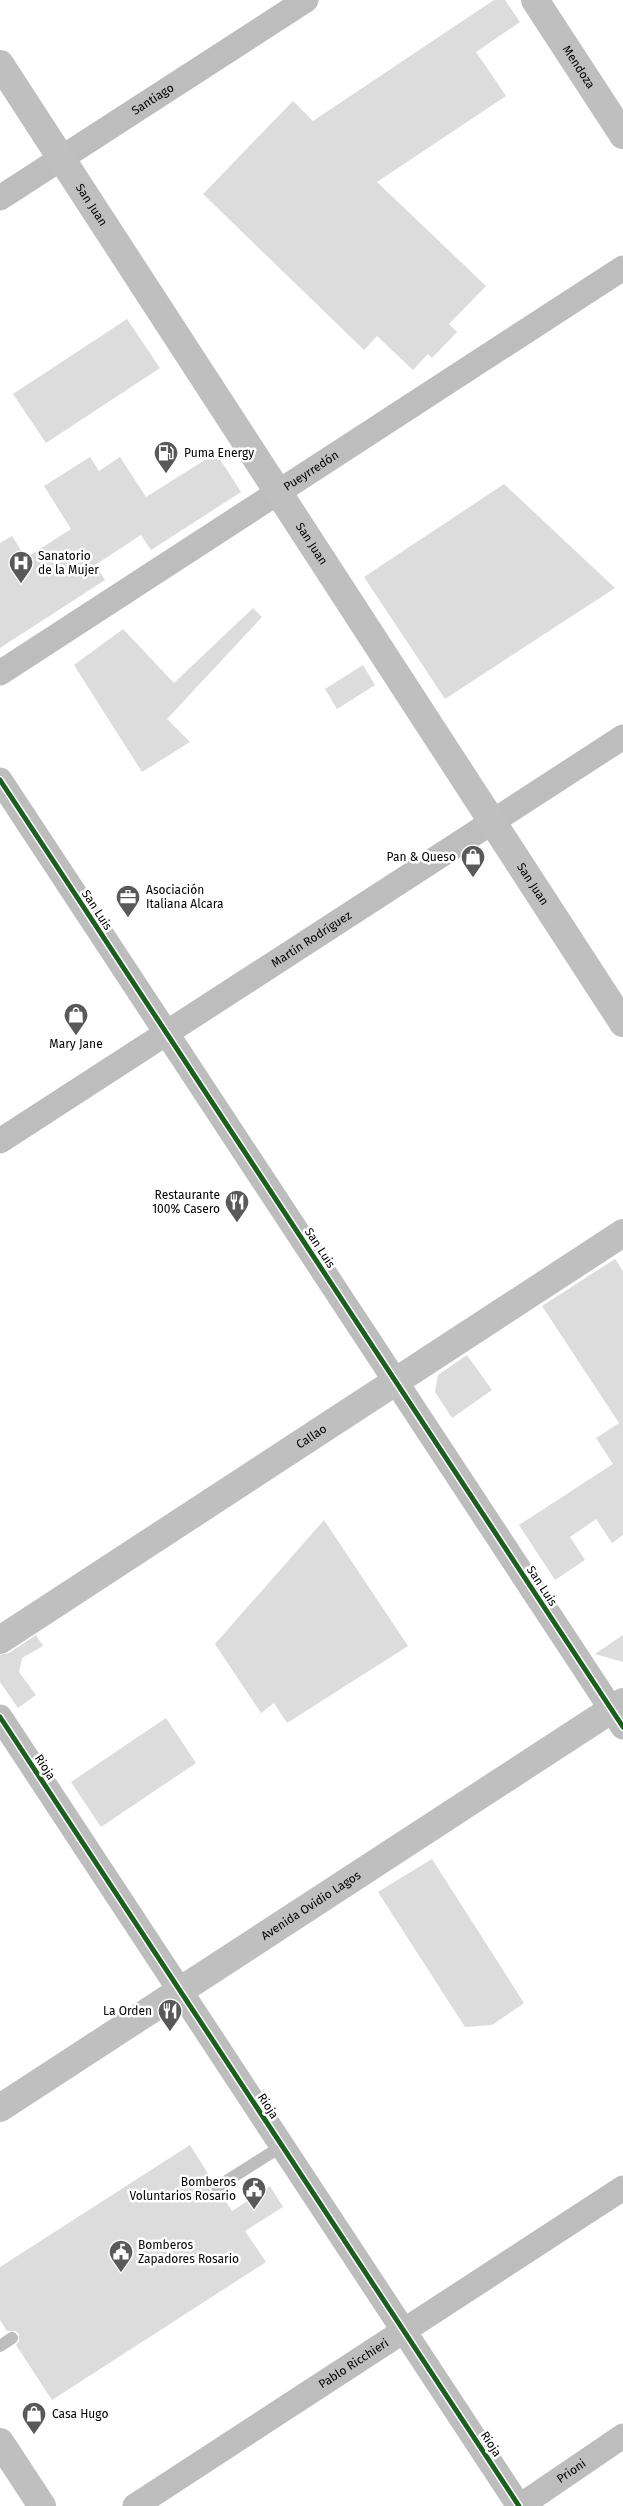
<svg xmlns="http://www.w3.org/2000/svg" width="623" height="2506" viewBox="0 0 623 2506" font-family="'Fira Sans',sans-serif">
<style>
.building{fill:#dcdcdc}
.lines{fill:none;stroke-linecap:round;stroke-linejoin:round}
.service{stroke:#bdbdbd;stroke-width:12}
.minor{stroke:#bdbdbd;stroke-width:25}
.secondary{stroke:#bfbfbf;stroke-width:28}
.cycleway-casing{stroke:#fff;stroke-width:8}
.cycleway{stroke:#1b5e20;stroke-width:5}
.labels{text-anchor:middle;stroke-width:5;stroke-linejoin:round;paint-order:stroke}
.street-label{font-size:12px;fill:#000;stroke:#fff}
.poi-label{font-size:12px;fill:#000;stroke:#fff;text-anchor:start}
</style>
<rect width="100%" height="100%" fill="#fff"/>
<!-- building -->
<path class="building" d="M494 0H505L520 22 476 52 506 96 377 182 486 286 449 324 457 332 432 358 428 354 413 370 377 336 364 350 203 194 293 101 313 121Z
M127 319 160 368 46 443 13 394Z
M216 453 241 492 151 550 141 535 95 565 105 580 0 648V543L12 536 26 558 71 529 44 486 90 457 99 471 120 457 146 497Z
M504 484 615 588 445 699 364 577Z
M253 608 262 617 167 719 190 742 142 772 74 665 123 629 174 683Z
M363 665 375 685 337 709 325 689Z
M615 1259 623 1271V1535L612 1543 596 1519 570 1537 585 1560 555 1580 519 1525 613 1464 596 1438 619 1423 542 1306Z
M467 1355 492 1390 452 1418 435 1392 438 1375Z
M324 1520 408 1646 287 1723 274 1703 261 1713 215 1644Z
M36 1635 43 1646 22 1658 19 1672 36 1695 18 1708 0 1682V1655L9 1653Z
M623 1635V1662L595 1654Z
M166 1718 196 1763 101 1827 71 1782Z
M432 1859 524 2003 492 2025 465 2027 378 1892Z
M190 2145 212 2180 209 2187 210 2192 217 2195 221 2194 232 2211 270 2186 283 2207 245 2231 266 2262 52 2400 16 2345 19 2341V2334L15 2331H7L0 2320V2267Z"/>
<g class="lines">
<!-- service -->
<path class="service" d="M217 2187 282 2146
M0 2346 12 2338"/>
<!-- minor -->
<g class="minor">
<path id="s1" d="M0 198 306 0"/>
<path id="s2" d="M0 673 623 268"/>
<path d="M0 780 623 1727"/>
<path id="s3" d="M0 1141 623 737"/>
<path d="M0 1717 519 2506"/>
<path id="s4" d="M135 2506 623 2188"/>
<path id="s5" d="M520 2506 623 2436"/>
</g>
<!-- secondary -->
<g class="secondary">
<path id="s6" d="M535 0 623 135"/>
<path id="s7" d="M0 64 623 1023"/>
<path id="s8" d="M0 1640 623 1233"/>
<path id="s9" d="M0 2108 623 1702"/>
<path d="M0 2442 42 2506"/>
</g>
<defs>
<path id="cycleway" d="M0 780 623 1727
M0 1717 519 2506"/>
</defs>
<!-- cycleway casing -->
<use href="#cycleway" class="cycleway-casing"/>
<!-- cycleway -->
<use href="#cycleway" class="cycleway"/>
</g>
<!-- icons -->
<defs>
<symbol id="fuel-pin" viewBox="-11 -11 22 30"><path d="M0 17L-7.5 6A9.5 9.5 0 1 1 7.5 6Z" fill="#595959" stroke="#fff"/><path d="M-5.5-6h7V0h2V4h1.3V-2.5L3-4.5l.8-.8L6-3V5H2.5V1h-1V6h-7ZM-4.2-4.7v3.2H.2V-4.7Z" fill="#fff"/></symbol>
<symbol id="hospital-pin" viewBox="-11 -11 22 30"><path d="M0 17L-7.5 6A9.5 9.5 0 1 1 7.5 6Z" fill="#595959" stroke="#fff"/><path d="M-5-5h3v3.5h4V-5h3V5h-3V1.5h-4V5h-3Z" fill="#fff"/></symbol>
<symbol id="shop-pin" viewBox="-11 -11 22 30"><path d="M0 17L-7.5 6A9.5 9.5 0 1 1 7.5 6Z" fill="#595959" stroke="#fff"/><path d="M-5-2.5h2.3a2.7 3.5 0 0 1 5.4 0H5L5.5 6h-11ZM-1.5-2.5h3a1.5 2.3 0 0 0-3 0Z" fill="#fff"/></symbol>
<symbol id="office-pin" viewBox="-11 -11 22 30"><path d="M0 17L-7.5 6A9.5 9.5 0 1 1 7.5 6Z" fill="#595959" stroke="#fff"/><path d="M-6-3h4V-5.5h4V-3h4V5H-6ZM-1-4.5V-3h2v-1.5ZM-6 0V1H6V0Z" fill="#fff"/></symbol>
<symbol id="restaurant-pin" viewBox="-11 -11 22 30"><path d="M0 17L-7.5 6A9.5 9.5 0 1 1 7.5 6Z" fill="#595959" stroke="#fff"/><path d="M-5-6h1v4h1v-4h1v4h1v-4h1v5L-1.5 .5V6h-2V.5L-5-1ZM5-6V6H3V1.5H1.5Q1.5-4 5-6Z" fill="#fff"/></symbol>
<symbol id="civic-pin" viewBox="-11 -11 22 30"><path d="M0 17L-7.5 6A9.5 9.5 0 1 1 7.5 6Z" fill="#595959" stroke="#fff"/><path d="M-.6-6.5H3V-4.5H.6V-3L4-1V1h2V6H-6V1h2V-1L-.6-3ZM-1.2 2.5V6h2.4V2.5Z" fill="#fff"/></symbol>
</defs>
<g fill-rule="evenodd">
<use href="#fuel-pin" x="152" y="439" width="28" height="38"/>
<use href="#hospital-pin" x="7" y="549" width="28" height="38"/>
<use href="#shop-pin" x="459" y="843" width="28" height="38"/>
<use href="#office-pin" x="114" y="883" width="28" height="38"/>
<use href="#shop-pin" x="62" y="1001" width="28" height="38"/>
<use href="#restaurant-pin" x="223" y="1188" width="28" height="38"/>
<use href="#restaurant-pin" x="156" y="1997" width="28" height="38"/>
<use href="#civic-pin" x="240" y="2175" width="28" height="38"/>
<use href="#civic-pin" x="107" y="2238" width="28" height="38"/>
<use href="#shop-pin" x="20" y="2400" width="28" height="38"/>
</g>
<g class="labels">
<!-- street labels -->
<g class="street-label">
<text dy="4" stroke="none"><textPath href="#s6" startOffset="80">Mendoza</textPath></text>
<text dy="4" stroke="none"><textPath href="#s1" startOffset="182">Santiago</textPath></text>
<text dy="4" stroke="none"><textPath href="#s7" startOffset="168">San Juan</textPath></text>
<text dy="4" stroke="none"><textPath href="#s2" startOffset="371">Pueyrredón</textPath></text>
<text dy="4" stroke="none"><textPath href="#s7" startOffset="572">San Juan</textPath></text>
<text dy="4" stroke="none"><textPath href="#s7" startOffset="978">San Juan</textPath></text>
<text transform="translate(97 910) rotate(57)" y="4">San Luis</text>
<text dy="4" stroke="none"><textPath href="#s3" startOffset="371">Martín Rodríguez</textPath></text>
<text transform="translate(320 1248) rotate(57)" y="4">San Luis</text>
<text dy="4" stroke="none"><textPath href="#s8" startOffset="372">Callao</textPath></text>
<text transform="translate(542 1586) rotate(57)" y="4">San Luis</text>
<text transform="translate(45 1767) rotate(57)" y="4">Rioja</text>
<text dy="4" stroke="none"><textPath href="#s9" startOffset="371">Avenida Ovidio Lagos</textPath></text>
<text transform="translate(268 2106) rotate(57)" y="4">Rioja</text>
<text dy="4" stroke="none"><textPath href="#s4" startOffset="261">Pablo Ricchieri</textPath></text>
<text transform="translate(491 2444) rotate(57)" y="4">Rioja</text>
<text dy="4" stroke="none"><textPath href="#s5" startOffset="62">Prioni</textPath></text>
</g>
<!-- poi labels -->
<g class="poi-label">
<text x="184" y="457">Puma Energy</text>
<text x="38" y="560">Sanatorio<tspan x="38" dy="14">de la Mujer</tspan></text>
<text x="456" y="861" text-anchor="end">Pan &amp; Queso</text>
<text x="146" y="894">Asociación<tspan x="146" dy="14">Italiana Alcara</tspan></text>
<text x="76" y="1048" text-anchor="middle">Mary Jane</text>
<text x="220" y="1199" text-anchor="end">Restaurante<tspan x="220" dy="14">100% Casero</tspan></text>
<text x="152" y="2015" text-anchor="end">La Orden</text>
<text x="236" y="2186" text-anchor="end">Bomberos<tspan x="236" dy="14">Voluntarios Rosario</tspan></text>
<text x="138" y="2249">Bomberos<tspan x="138" dy="14">Zapadores Rosario</tspan></text>
<text x="52" y="2418">Casa Hugo</text>
</g>
</g>
</svg>
